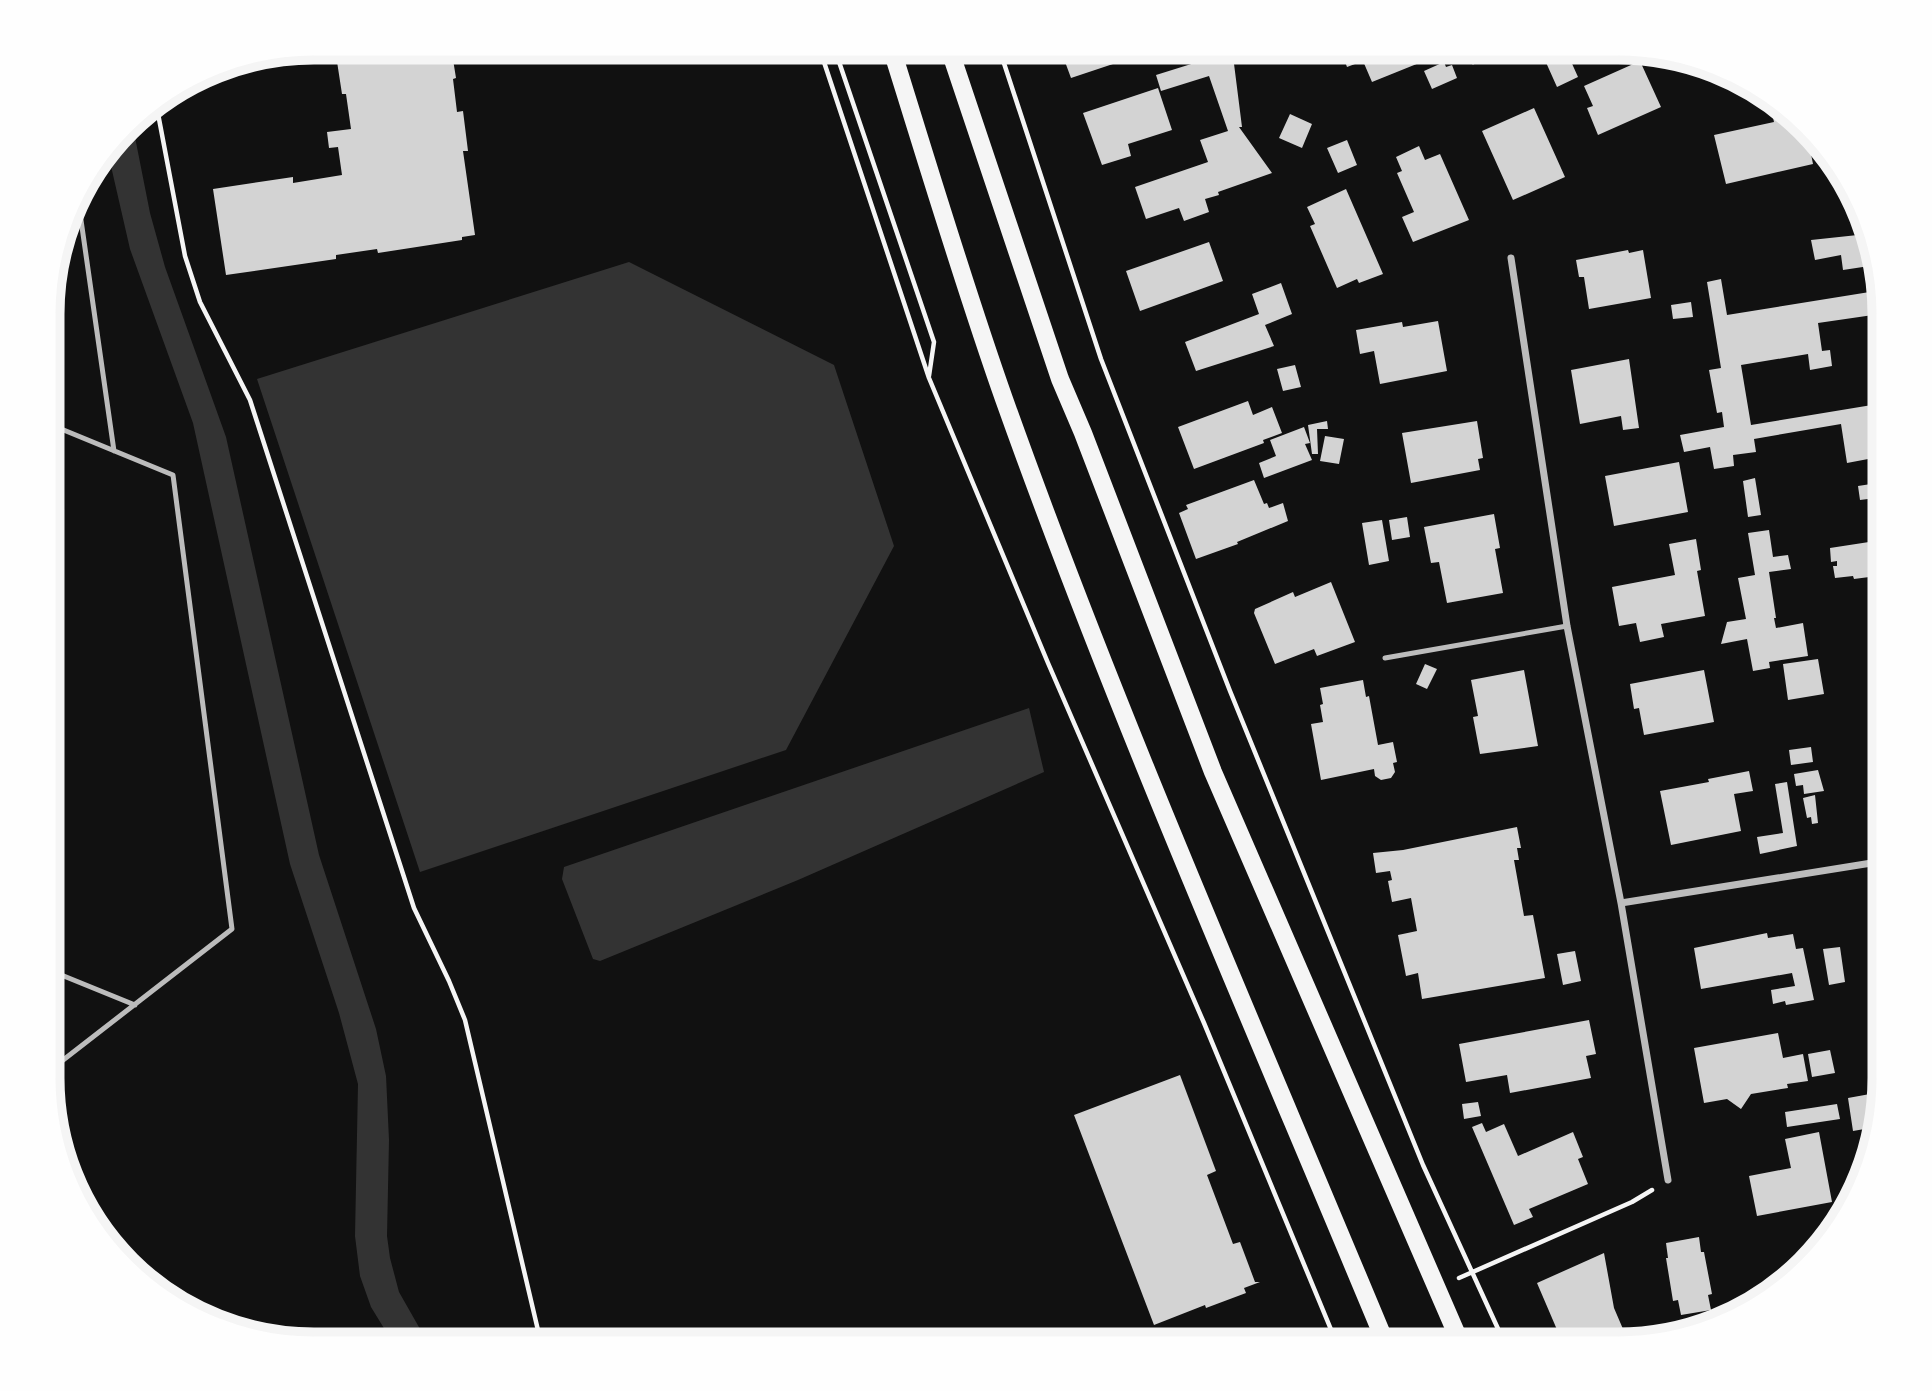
<svg xmlns="http://www.w3.org/2000/svg" width="1932" height="1391" viewBox="0 0 1932 1391" font-family="Georgia,serif">
<style>
.water{fill:#333}
.building{fill:#d3d3d3}
.lines{fill:none;stroke-linecap:round;stroke-linejoin:round}
.path{stroke:#f5f5f5;stroke-width:4.5}
.service{stroke:#bcbcbc;stroke-width:5}
.minor{stroke:#bcbcbc;stroke-width:7}
.primary{stroke:#f5f5f5;stroke-width:18}
.rim{fill:none;stroke:#f5f5f5;stroke-width:9}
</style>
<rect width="100%" height="100%" fill="#111"/>
<!-- water -->
<path class="water" d="M132 122 150 213 165 267 226 437 319 855 376 1029 386 1076 389 1140 387 1236 390 1258 399 1292 428 1343H393L371 1307 360 1276 355 1236 358 1084 339 1013 290 864 193 423 130 249 108 153Z
M629 262 834 365 894 546 786 750 420 872 257 379Z
M1029 708 1044 772 798 880 600 961 593 959 562 879 564 867Z"/>
<!-- building -->
<path class="building" d="M356 47H451L456 78 453 79 457 112 463 111 468 151H463L475 235 462 237V240L378 253 377 249 336 255V259L226 275 213 189 293 177V183L342 175 338 147 329 148 327 132 351 129 346 94H342L336 55 357 52Z
M1055 48H1148L1149 52 1071 78 1064 59 1060 61Z
M1232 48 1242 127H1239L1272 173 1218 192 1219 195 1205 199 1209 212 1184 221 1179 208 1146 219 1135 187 1208 162 1200 140 1228 131 1209 76 1161 91 1156 75 1204 60 1203 56Z
M1320 48H1430L1434 57 1372 82 1363 61 1347 67 1341 51 1335 48 1328 51Z
M1547 48H1565L1578 77 1557 87 1544 58 1546 57 1543 50Z
M1640 61 1661 107 1598 135 1587 108 1593 106 1584 86Z
M1444 62 1446 67 1452 65 1457 78 1432 89 1424 71Z
M1158 88 1172 130 1128 144 1131 156 1102 165 1083 113Z
M1768 95 1781 103 1807 134 1813 164 1726 184 1714 135 1774 122Z
M1534 108 1565 177 1513 200 1482 131Z
M1290 114 1312 124 1302 148 1279 138Z
M1347 140 1357 165 1338 173 1327 148Z
M1419 146 1425 160 1440 154 1469 220 1413 242 1402 217 1414 212 1397 173 1402 171 1396 157Z
M1346 189 1383 274 1359 283 1357 279 1337 288 1310 226 1315 224 1307 207Z
M1867 234 1876 265 1843 270 1841 255 1815 260 1811 240Z
M1209 242 1223 281 1140 311 1126 271Z
M1628 250 1629 253 1643 250 1651 298 1589 309 1584 277H1579L1576 260Z
M1721 279 1727 315 1882 290 1884 321 1875 323 1873 315 1818 323 1822 351 1830 350 1832 366 1810 370 1808 354 1741 365 1751 425 1884 403V456L1847 463 1841 424 1754 439 1756 452 1733 455 1734 466 1714 469 1710 447 1684 452 1680 435 1724 427 1722 412 1717 413 1709 370 1721 368 1707 282Z
M1281 283 1292 314 1265 325 1274 346 1196 371 1185 342 1259 314 1252 294Z
M1691 302 1693 317 1673 319 1671 305Z
M1438 321 1447 371 1380 384 1374 351 1360 354 1356 330 1402 322 1403 327Z
M1884 341V356L1877 357 1874 343Z
M1629 359 1639 428 1623 430 1621 416 1580 424 1571 370Z
M1295 365 1301 387 1283 391 1277 369Z
M1248 401 1253 415 1272 407 1282 433 1263 440 1264 443 1194 469 1178 427Z
M1327 421 1328 429H1317L1318 454H1312L1308 425Z
M1477 421 1483 458 1478 459 1480 470 1411 483 1402 433Z
M1304 427 1310 443 1305 444 1312 460 1264 478 1259 463 1276 456 1270 440Z
M1325 436 1344 439 1339 464 1320 461Z
M1679 462 1688 512 1614 526 1605 476Z
M1755 478 1761 515 1748 517 1743 481Z
M1254 480 1264 504 1267 503 1269 508 1283 503 1288 521 1237 542 1238 544 1196 559 1179 513 1188 509 1186 505Z
M1884 482V613L1883 614 1877 576 1854 579 1853 576 1835 578 1833 566H1837V561L1831 562 1830 548 1882 540 1876 498 1860 500 1858 486Z
M1494 514 1500 548 1495 549 1503 593 1447 603 1439 562 1431 563 1424 527Z
M1407 517 1410 537 1392 540 1389 520Z
M1382 520 1389 561 1369 565 1362 523Z
M1769 530 1773 557 1788 555 1791 569 1769 572 1776 618H1774L1776 628 1803 623 1808 656 1769 662 1770 668 1753 671 1747 639 1721 644 1727 622 1746 619 1738 578 1755 575 1748 533Z
M1696 539 1701 570 1697 571 1705 616 1661 624 1664 637 1640 642 1636 623 1619 626 1612 587 1675 575 1669 544Z
M1331 582 1355 642 1317 656 1314 649 1275 664 1254 613 1255 609 1293 592 1295 597Z
M1818 659 1824 694 1788 700 1783 664Z
M1425 664 1437 669 1427 689 1416 684Z
M1524 670 1538 746 1480 754 1473 717 1478 716 1471 680Z
M1704 670 1714 722 1644 735 1639 708 1634 709 1630 684Z
M1363 680 1366 697 1369 696 1378 745 1393 742 1397 762 1393 763 1395 772 1391 778 1381 780 1375 776 1374 769 1321 780 1311 724 1323 722 1320 705 1323 704 1320 688Z
M1811 747 1813 762 1791 765 1789 750Z
M1818 770 1824 791 1804 794 1803 785 1796 786 1794 774Z
M1749 771 1753 791 1734 794 1741 831 1671 845 1660 791 1709 782 1708 779Z
M1787 782 1797 846 1760 854 1757 837 1783 833 1775 784Z
M1815 795 1818 823 1812 824 1811 817 1807 818 1803 798Z
M1517 827 1521 848H1517L1519 860H1514L1524 916 1533 915 1545 978 1422 999 1418 973 1406 976 1398 935 1417 931 1411 898 1392 902 1388 881 1392 880 1390 871 1376 873 1373 853 1403 850Z
M1767 933 1768 938 1793 934 1796 949 1803 948 1814 1000 1786 1005 1785 1001 1773 1004 1771 990 1795 986 1792 973 1701 989 1694 948Z
M1840 947 1845 982 1829 985 1823 949Z
M1575 951 1581 981 1563 985 1557 954Z
M1589 1020 1596 1054 1586 1056 1591 1078 1510 1093 1507 1075 1466 1082 1459 1044Z
M1778 1033 1783 1058 1803 1054 1808 1081 1787 1084 1788 1088 1751 1094 1741 1109 1727 1099 1704 1103 1694 1048Z
M1830 1050 1835 1073 1812 1077 1808 1054Z
M1180 1075 1216 1171 1207 1175 1233 1244 1240 1242 1255 1282H1260L1244 1288 1246 1293 1206 1308 1205 1305 1154 1325 1074 1115Z
M1881 1092 1883 1100 1876 1127 1853 1131 1848 1098Z
M1478 1102 1481 1116 1464 1119 1462 1104Z
M1837 1104 1840 1119 1787 1127 1785 1112Z
M1482 1123 1486 1132 1504 1124 1518 1156 1573 1132 1583 1157 1578 1159 1588 1184 1529 1209 1533 1217 1514 1225 1472 1127Z
M1819 1132 1832 1202 1757 1216 1749 1176 1791 1168 1785 1139Z
M1699 1237 1701 1252H1704L1712 1294 1708 1295 1711 1310 1681 1315 1678 1300 1673 1301 1666 1258H1668L1666 1243Z
M1604 1253 1614 1308 1623 1329 1618 1331 1620 1343 1559 1344 1557 1341 1561 1339 1537 1283Z"/>
<g class="lines">
<!-- path -->
<path class="path" d="M819 47 929 378 1048 663 1204 1023 1337 1344
M834 47 934 342 929 376
M999 48 1101 359 1230 691 1423 1165 1505 1344
M156 103 185 256 200 302 250 400 414 908 449 981 465 1020 541 1343
M1459 1278 1632 1202 1652 1190"/>
<!-- service -->
<path class="service" d="M1471 48 1473 62
M77 192 114 451
M49 424 173 475 232 929 49 1071
M1385 658 1567 626
M49 970 135 1005"/>
<!-- minor -->
<path class="minor" d="M1511 258 1567 626 1621 903 1668 1180
M1621 903 1884 861"/>
<!-- primary -->
<path class="primary" d="M891 47C928 165 963 283 1004 399 1118 719 1256 1031 1386 1344
M949 48 1060 379 1083 433 1213 772 1461 1344"/>
</g>
<!-- crop -->
<path d="M0 0H1932V1391H0ZM314 60H1618A254 254 0 0 1 1872 314V1078A254 254 0 0 1 1618 1332H314A254 254 0 0 1 60 1078V314A254 254 0 0 1 314 60Z" fill="#fefefe" fill-rule="evenodd"/>
<path class="rim" d="M314 60H1618A254 254 0 0 1 1872 314V1078A254 254 0 0 1 1618 1332H314A254 254 0 0 1 60 1078V314A254 254 0 0 1 314 60Z"/>
</svg>
